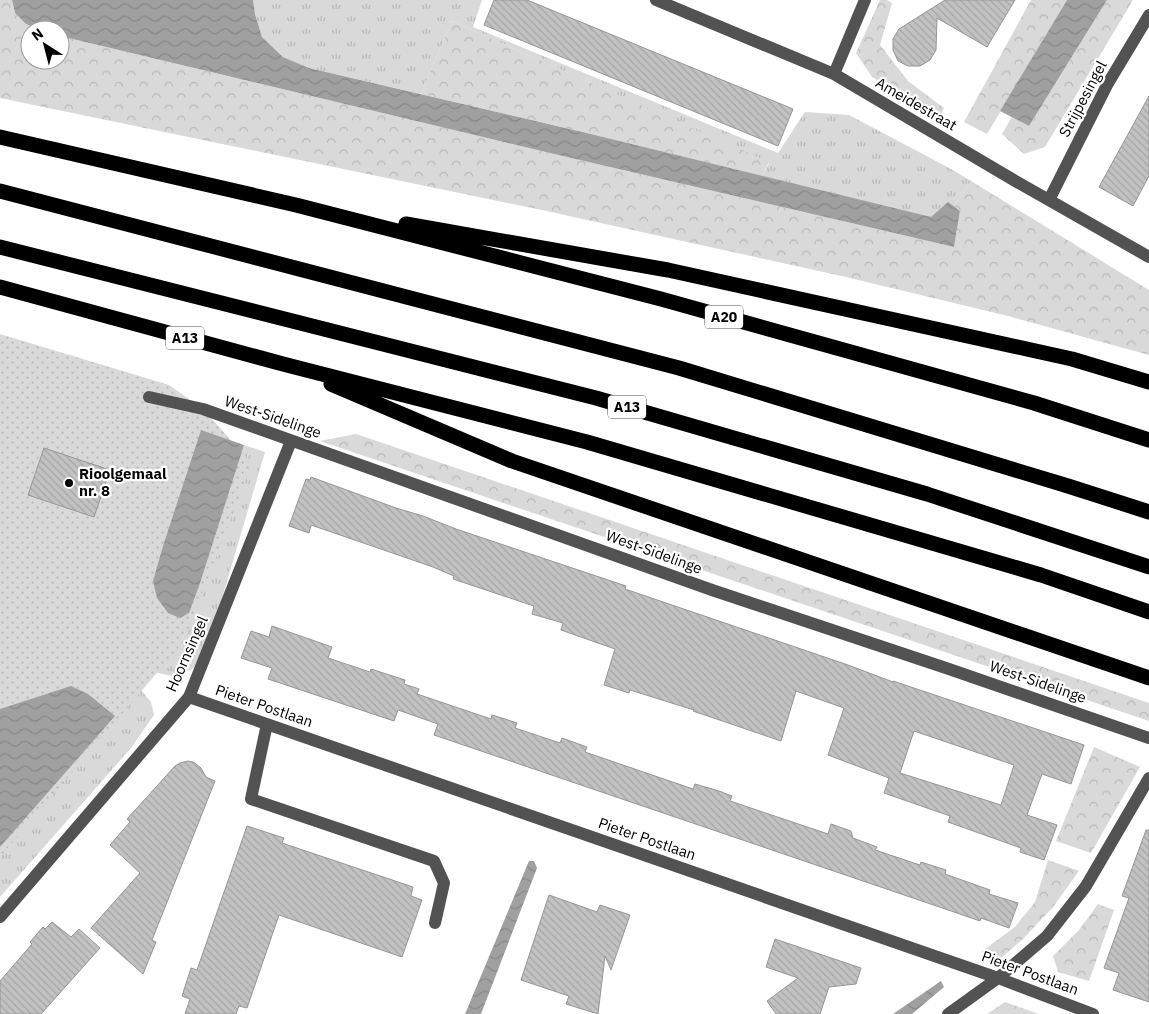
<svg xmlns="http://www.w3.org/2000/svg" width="1149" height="1014" viewBox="0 0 1149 1014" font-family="'IBM Plex Sans',sans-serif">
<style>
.grass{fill:url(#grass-tufts)}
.forest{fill:url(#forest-crowns)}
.park{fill:url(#park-dots)}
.water{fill:url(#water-waves)}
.building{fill:url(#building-back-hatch);stroke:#969696;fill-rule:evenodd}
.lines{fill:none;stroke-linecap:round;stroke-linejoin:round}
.minor{stroke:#525252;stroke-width:12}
.highway{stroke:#000;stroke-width:15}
.poi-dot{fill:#000;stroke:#fff;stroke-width:2}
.labels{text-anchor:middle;stroke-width:4.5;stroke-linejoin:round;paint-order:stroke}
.shield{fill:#fff;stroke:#4c4c4c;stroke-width:1}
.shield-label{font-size:14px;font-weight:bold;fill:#000}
.street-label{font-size:15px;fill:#000;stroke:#fff}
.poi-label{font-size:15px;font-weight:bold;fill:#000;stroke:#fff;text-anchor:start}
</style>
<defs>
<pattern id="grass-tufts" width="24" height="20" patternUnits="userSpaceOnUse" patternTransform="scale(1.25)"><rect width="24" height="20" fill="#d9d9d9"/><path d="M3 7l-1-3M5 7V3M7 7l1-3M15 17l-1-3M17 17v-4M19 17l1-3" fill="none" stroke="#b8b8b8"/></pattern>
<pattern id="forest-crowns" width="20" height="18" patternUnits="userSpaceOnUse" patternTransform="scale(1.25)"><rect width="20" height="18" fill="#d9d9d9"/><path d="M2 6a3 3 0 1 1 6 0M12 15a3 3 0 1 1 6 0" fill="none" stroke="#b8b8b8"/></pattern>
<pattern id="park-dots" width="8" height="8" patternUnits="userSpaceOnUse" patternTransform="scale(1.25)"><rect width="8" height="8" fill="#d9d9d9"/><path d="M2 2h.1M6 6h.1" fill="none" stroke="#b8b8b8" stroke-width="1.8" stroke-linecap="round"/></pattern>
<pattern id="water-waves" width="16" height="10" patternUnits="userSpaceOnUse" patternTransform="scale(1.25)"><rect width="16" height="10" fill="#a0a0a0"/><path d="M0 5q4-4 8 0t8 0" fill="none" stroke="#888"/></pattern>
<pattern id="building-back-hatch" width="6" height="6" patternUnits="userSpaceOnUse" patternTransform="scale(1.25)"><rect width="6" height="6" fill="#c2c2c2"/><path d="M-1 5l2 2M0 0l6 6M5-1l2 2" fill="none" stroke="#a5a5a5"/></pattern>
</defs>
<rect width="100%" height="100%" fill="#fff"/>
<!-- grass -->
<path class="grass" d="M253 0H482L473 27 778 153 805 112 849 115 951 169 971 181 954 207 948 203 932 218 762 176 769 163 452 21 421 94 309 68 283 57 262 37 255 14Z
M244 445 265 452 205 656 191 670 172 676 149 671 200 583Z
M135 683 151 702 154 715 131 748 0 897V847Z"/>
<!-- forest -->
<path class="forest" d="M0 0H12L15 13 26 24 40 30H30V60H60V36L554 154 954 247 960 211 954 207 971 181 1149 290V355L1008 316 846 277 542 210 0 98Z
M880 0H887L892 3 880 45 908 81 944 108 940 117 872 77 856 53Z
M1031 0H1067L987 134 964 122Z
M1107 0H1133L1045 147 1024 154 1002 134 1012 117 1029 126Z
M452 21 769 162 762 176 595 135 421 94Z
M356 434 1149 703V721L320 441Z
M1094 747 1140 767 1091 853 1056 841Z
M1048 860 1079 871 1053 907 1023 939 1000 959 981 952 1015 927 1035 902Z
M1098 904 1114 910 1089 981 1058 972 1053 956 1079 930Z
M1005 1002 1039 1014H987Z"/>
<!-- park -->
<path class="park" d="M0 334 169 385 203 409 252 464 184 641 0 857Z"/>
<!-- water -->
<path class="water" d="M12 0H253L255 14 262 37 283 57 309 68 595 135 931 217 948 202 960 211 954 247 554 154 60 36V30H40L26 24 15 13Z
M1067 0H1107L1029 126 1000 111Z
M201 430 244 445 200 583 189 613 180 618 168 613 157 598 153 581 163 546Z
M71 686 88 694 115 716 0 847V709Z
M529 861H534L537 868 481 1014H465Z
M941 981 944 987 912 1014H893Z"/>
<!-- building -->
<path class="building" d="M494 0H527L793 109 778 146 484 25Z
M945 0H1015L987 47 937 18 936 50 930 60 920 66H908L898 61 893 50V39L899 29Z
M1149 96V176L1133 206 1099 187Z
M44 448 110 470 94 517 28 495Z
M311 477 396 508 423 516 456 529 626 586 625 589 848 665 893 682V681L1084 745 1071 784 1042 774 1027 815 1057 825 1044 860 1020 852 1021 848 948 822 950 816 884 793 889 778 828 755 844 708 796 691 781 741 693 711 694 710 630 690 629 693 604 685 615 649 561 630 563 623 532 614 534 606 453 579 454 576 433 567 311 525 309 533 289 526 306 479 310 480ZM914 731 1014 765 1001 805 900 773Z
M272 626 332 647 328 658 370 672 371 669 405 680 404 684 419 689 417 694 491 719 492 715 505 719 517 723 515 728 560 743 562 738 587 747 585 752 693 789 695 784 719 791 732 796 730 801 828 834 831 824 851 831 853 838 877 847 875 850 920 865 921 862 946 870 945 874 990 890 989 894 1018 903 1009 928 981 918 980 921 957 913 434 735 438 724 398 710 394 721 268 679 272 668 241 658 251 631 269 637Z
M188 761 193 762 196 764 201 768 206 777 215 781 152 940 156 942 143 974 91 928 140 873 110 845 130 822 127 819 175 766 180 763Z
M247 826 284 838 282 843 413 887 411 896 422 900 402 957 279 915 247 1008 239 1006 236 1014H185L190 999 182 996 191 968 197 970Z
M1146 830H1149V1002L1113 990 1119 973 1104 968 1129 898 1122 896Z
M549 895 597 912 600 905 630 915 611 970 605 956 598 1014 566 1004 569 996 521 980Z
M52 922 71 937 79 929 100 948 41 1014H0V981L32 944 30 942 43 927 45 929Z
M775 939 861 968 856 984 829 987 820 1014H776L767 1001 798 978 766 967Z"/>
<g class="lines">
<!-- minor -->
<path class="minor" d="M656 0 834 74 1017 182 1149 257
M834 74 865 0
M1049 200 1107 85 1149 15
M149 397 203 409 712 590 946 668 1149 738
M189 697 998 978 1093 1014
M267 724 251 799 434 861 444 883 435 923
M0 917 189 697 291 441
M948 1014 998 978 1047 936 1086 886 1149 778"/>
<!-- highway -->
<path class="highway" d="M0 137 296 205 661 299 1034 403 1149 440
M0 191 679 368 1068 486 1149 512
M406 224 668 270 1072 359 1149 382
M0 247 596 398 927 494 1149 567
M0 287 283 364 587 442 1041 575 1149 612
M331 384 512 461 1149 678"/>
</g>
<!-- markers -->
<circle class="poi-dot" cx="69" cy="483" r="5"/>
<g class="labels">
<!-- shield labels -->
<g class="shield">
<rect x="705" y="305.5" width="38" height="23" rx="4"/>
<rect x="166" y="326.5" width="38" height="23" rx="4"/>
<rect x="608" y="395.5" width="38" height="23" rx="4"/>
</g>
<g class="shield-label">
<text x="724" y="322">A20</text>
<text x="185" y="343">A13</text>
<text x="627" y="412">A13</text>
</g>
<!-- street labels -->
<g class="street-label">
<text transform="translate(1083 99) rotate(-62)" y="5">Strijpesingel</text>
<text transform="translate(916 104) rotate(30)" y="5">Ameidestraat</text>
<text transform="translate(273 417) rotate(19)" y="5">West-Sidelinge</text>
<text transform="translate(654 552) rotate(20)" y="5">West-Sidelinge</text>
<text transform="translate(187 654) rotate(-66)" y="5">Hoornsingel</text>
<text transform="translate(1038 682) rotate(19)" y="5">West-Sidelinge</text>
<text transform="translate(264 706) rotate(19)" y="5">Pieter Postlaan</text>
<text transform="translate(647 839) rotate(19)" y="5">Pieter Postlaan</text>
<text transform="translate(1030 973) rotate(20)" y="5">Pieter Postlaan</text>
</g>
<!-- poi labels -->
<g class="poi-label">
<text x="79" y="479">Rioolgemaal<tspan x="79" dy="17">nr. 8</tspan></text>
</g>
</g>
<!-- north arrow -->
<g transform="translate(45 45) rotate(324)"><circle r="24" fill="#ffffff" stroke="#999999"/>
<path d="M0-4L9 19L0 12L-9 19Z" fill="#000000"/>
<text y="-8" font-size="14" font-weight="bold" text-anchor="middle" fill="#000000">N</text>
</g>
</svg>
